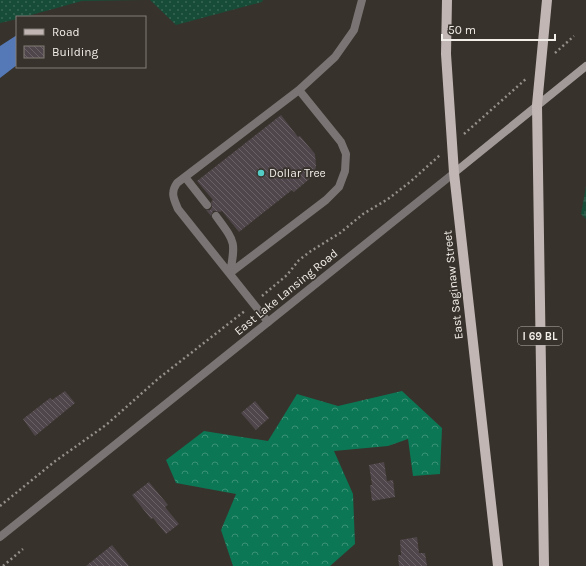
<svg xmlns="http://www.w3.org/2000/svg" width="586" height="566" viewBox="0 0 586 566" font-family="Karla,sans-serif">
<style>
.grass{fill:url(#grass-dots)}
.forest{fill:url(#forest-crowns)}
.wetland{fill:url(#wetland-marsh)}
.water{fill:#5479b6}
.building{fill:url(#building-back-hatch)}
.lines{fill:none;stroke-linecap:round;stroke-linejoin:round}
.path{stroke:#94908a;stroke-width:2.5;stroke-dasharray:2 3;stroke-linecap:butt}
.service{stroke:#7a7574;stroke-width:8}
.tertiary{stroke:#7a7574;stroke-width:8}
.secondary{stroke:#a29a98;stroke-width:8}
.primary{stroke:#c1b6b4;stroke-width:10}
.poi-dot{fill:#54cdc7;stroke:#37322b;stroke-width:1.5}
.labels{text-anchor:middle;stroke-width:3.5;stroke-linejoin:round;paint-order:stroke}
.shield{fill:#37322b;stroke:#bab6b0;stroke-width:1}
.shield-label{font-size:11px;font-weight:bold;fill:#f2eee9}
.poi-label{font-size:12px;fill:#f2eee9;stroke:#37322b;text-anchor:start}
.street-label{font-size:12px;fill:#f2eee9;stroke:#37322b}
</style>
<defs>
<pattern id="grass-dots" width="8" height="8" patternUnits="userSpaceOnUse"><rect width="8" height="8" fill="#174c38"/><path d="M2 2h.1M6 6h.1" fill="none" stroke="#396655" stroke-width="1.8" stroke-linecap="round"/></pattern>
<pattern id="forest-crowns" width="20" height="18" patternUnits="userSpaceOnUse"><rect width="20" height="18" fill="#0b7755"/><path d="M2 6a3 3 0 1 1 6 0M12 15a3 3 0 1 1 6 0" fill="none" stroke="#3b9176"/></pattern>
<pattern id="wetland-marsh" width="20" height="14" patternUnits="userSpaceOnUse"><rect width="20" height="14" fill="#174c38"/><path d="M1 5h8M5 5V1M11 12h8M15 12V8" fill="none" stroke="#396655"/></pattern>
<pattern id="building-back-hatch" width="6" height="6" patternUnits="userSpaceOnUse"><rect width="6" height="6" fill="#4f464b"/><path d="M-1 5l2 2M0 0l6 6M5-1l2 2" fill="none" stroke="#696165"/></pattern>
</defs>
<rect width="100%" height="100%" fill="#37322b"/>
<!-- grass -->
<path class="grass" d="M0 0H144L82 1 24 17H17V19L0 23Z
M150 0H263L262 2 176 25Z"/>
<!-- forest -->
<path class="forest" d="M402 391 442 428 440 474 413 476 408 439 388 446 334 451 353 494 355 544 330 566H233L221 530 236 494 176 483 166 460 204 431 268 441 297 394 338 406Z"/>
<!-- wetland -->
<path class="wetland" d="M586 186V219L581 214Z"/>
<!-- water -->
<path class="water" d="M17 35V65L0 78V46Z"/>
<!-- building -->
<path class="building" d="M281 115 298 137 300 136 315 154 316 166 314 175 294 192 292 190 239 232 222 211 220 212 216 211H213L211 216 206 210H210L212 207 211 202 213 200 197 181Z
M65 391 75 403 35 436 23 419 50 398 52 400Z
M255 401 269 418 256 430 241 413Z
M384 462 387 481 393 480 395 497 372 501 370 485H372L369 465Z
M149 482 168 505 165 507 179 524 166 534 153 518 151 519 132 495Z
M417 537 419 553H425L427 566H399L398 555H401L400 540Z
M112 545 129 566H86Z"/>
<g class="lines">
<!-- path -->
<path class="path" d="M555 53 574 36
M464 134 527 78
M262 296 287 275 299 260 311 251 340 233 363 214 388 199 410 182 440 155
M0 506 54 462 106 425 159 378 246 310
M3 566 23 549"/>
<!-- service -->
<path class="service" d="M185 177 207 205
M216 216C235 242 236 241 230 273
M230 273 326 200 339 187 345 171 346 154 341 142 299 90
M268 322 178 209C174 199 170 193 177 183L299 90 335 57 354 30 362 0"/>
<!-- tertiary -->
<path class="tertiary" d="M0 537 454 173"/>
<!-- secondary -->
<path class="secondary" d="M454 173 586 66"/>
<!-- primary -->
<path class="primary" d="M447 0 446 54 454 173 498 566
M544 566 537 105 547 0"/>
</g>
<!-- markers -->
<circle class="poi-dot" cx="261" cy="173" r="4"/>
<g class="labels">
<!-- shield labels -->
<rect class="shield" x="518" y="327" width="44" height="18" rx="3"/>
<g class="shield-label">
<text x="540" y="340">I 69 BL</text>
</g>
<!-- poi labels -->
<g class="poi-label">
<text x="269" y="177">Dollar Tree</text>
</g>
<!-- street labels -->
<g class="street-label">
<text transform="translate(453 285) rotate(-96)" y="4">East Saginaw Street</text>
<text transform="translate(286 292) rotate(-39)" y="4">East Lake Lansing Road</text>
</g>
</g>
<!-- legend -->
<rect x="16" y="16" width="130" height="52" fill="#37322b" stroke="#827d77"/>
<rect x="24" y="29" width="20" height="6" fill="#c1b6b4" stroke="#827d77"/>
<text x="52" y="36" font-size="12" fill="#f2eee9">Road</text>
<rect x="24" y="46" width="20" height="12" fill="url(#building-back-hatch)" stroke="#827d77"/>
<text x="52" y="56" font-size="12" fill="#f2eee9">Building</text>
<!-- scale -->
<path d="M442 34v6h113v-6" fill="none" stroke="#f2eee9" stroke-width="2"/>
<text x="448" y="34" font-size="12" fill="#f2eee9" stroke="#37322b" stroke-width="3" paint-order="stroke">50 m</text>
</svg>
